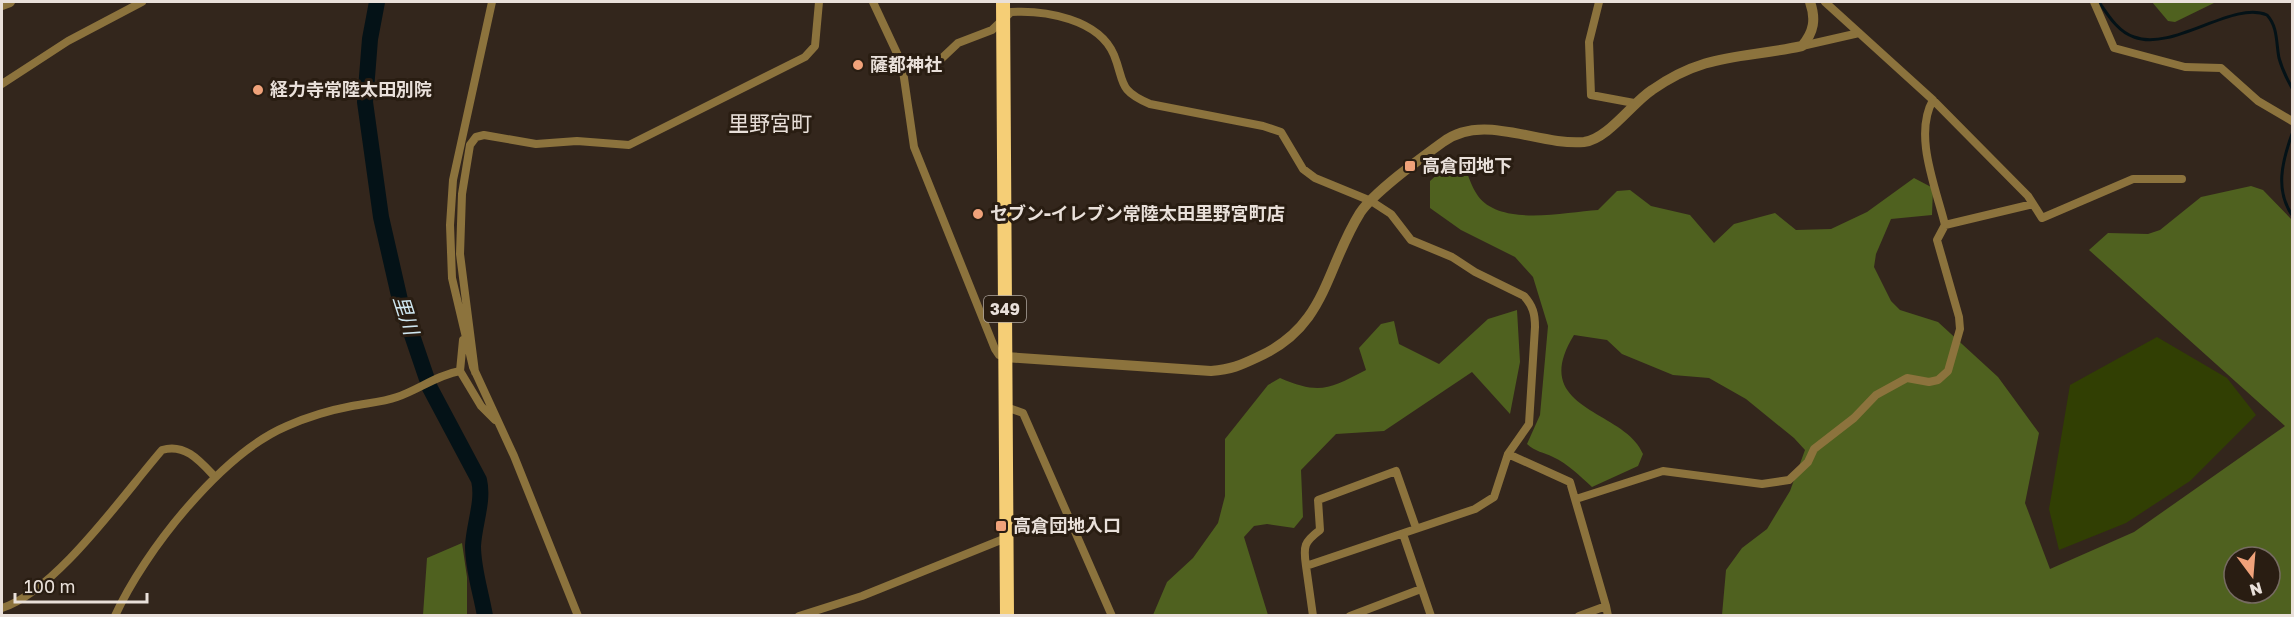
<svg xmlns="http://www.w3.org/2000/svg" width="2294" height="617" viewBox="0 0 2294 617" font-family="'Golos Text','Noto Sans JP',sans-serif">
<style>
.green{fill:#313f03}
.forest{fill:#4f611f;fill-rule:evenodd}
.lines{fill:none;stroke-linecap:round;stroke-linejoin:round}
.stream{stroke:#041217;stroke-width:3}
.river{stroke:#041217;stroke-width:16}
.minor{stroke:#8c733d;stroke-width:8}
.tertiary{stroke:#8c733d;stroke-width:10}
.trunk{stroke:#f5ce76;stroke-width:14}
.poi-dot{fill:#f0a27a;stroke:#291d12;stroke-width:2}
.labels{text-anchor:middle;stroke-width:6;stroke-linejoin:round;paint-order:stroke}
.shield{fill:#291d12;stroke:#afa69e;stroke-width:1.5}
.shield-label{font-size:16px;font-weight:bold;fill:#e9e0da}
.poi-label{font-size:18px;font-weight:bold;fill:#e9e0da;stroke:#291d12;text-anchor:start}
.water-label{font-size:20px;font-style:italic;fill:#cfe7f1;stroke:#291d12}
.quarter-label{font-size:21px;fill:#e9e0da;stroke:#291d12}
</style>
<rect width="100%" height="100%" fill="#33261c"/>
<!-- green -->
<path class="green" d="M2157 337 2227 378 2256 415 2190 481 2126 523 2059 550 2049 509 2070 385Z"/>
<!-- forest -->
<path class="forest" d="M2152 2H2216L2175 22 2168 21Z
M1463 162C1467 172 1471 186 1478 196 1501 227 1565 212 1598 210L1617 191 1630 190 1651 206 1690 215 1714 243 1734 224 1775 213 1796 230 1831 229 1867 212 1914 178 1933 188 1932 215 1891 219 1876 254 1874 267 1891 301 1900 310 1938 322 1998 377 2039 433 2025 503 2050 569 2134 532 2285 426 2089 250 2108 233 2148 234 2160 230 2201 197 2251 186 2263 190 2292 220V615H1722L1726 570 1742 548 1767 529 1790 491 1805 450 1794 438 1746 399 1709 378 1673 375 1622 354 1607 340 1574 335C1527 411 1625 409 1643 454L1638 466 1592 487C1580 476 1568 464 1553 457 1543 452 1536 452 1527 444L1540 415 1548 326 1533 277 1515 257 1461 230 1430 208V181L1450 163ZM2234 557H2270V593H2234Z
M1517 310 1520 362 1510 414 1472 372 1384 431 1336 434 1301 470 1303 517 1294 528 1267 524 1254 526 1244 537 1268 615H1153L1167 582 1193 558 1218 523 1225 496V439L1268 385 1280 378C1320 395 1329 389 1366 370L1359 348 1381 324 1394 321 1399 344 1439 364 1488 319Z
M462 543 467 577V615H423L427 558Z"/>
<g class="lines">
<!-- stream -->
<path class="stream" d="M2099 2C2108 15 2118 32 2134 37 2173 52 2233 0 2267 15 2278 27 2276 43 2279 58 2282 69 2287 79 2292 88
M2292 134C2282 162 2275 190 2292 215"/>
<!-- river -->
<path class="river" d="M377 2 370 39 365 102 381 217 400 300 430 388 479 480C484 501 474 524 473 546 473 570 481 592 485 616"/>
<!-- minor -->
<path class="minor" d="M492 2 453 180 450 225 452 278 473 367 514 456 578 616
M873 2 902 64 914 147 995 349 999 355 1005 357
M1599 2 1589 42 1591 95 1634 103
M1825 2 1933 100 2028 196 2042 218 2133 179H2182
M2094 2 2114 48 2185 67 2221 68 2258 101 2292 121
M1802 46 1859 33
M902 64 940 60 958 43 992 30 1011 12C1045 10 1099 19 1114 55 1125 82 1117 90 1150 104L1263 126 1281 132 1303 169 1315 178 1371 201 1391 214 1411 240 1452 257 1475 272 1524 296C1533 306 1535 314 1535 327L1529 424 1508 454 1494 497 1475 509 1306 566 1313 616
M2 84 68 41 142 2
M1945 225 2033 204
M463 340 460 371 481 406 495 420
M475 372 460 254 462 194 470 145 476 137 484 135 536 144 577 141 629 145 805 57 815 46 819 2
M1006 407 1023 413 1112 616
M1508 454 1570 482 1606 606
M1576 499 1663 471 1762 484 1789 480 1808 462 1814 449 1854 418 1876 395 1907 378 1929 382 1938 380 1948 371 1960 329 1959 317 1937 240 1945 225C1936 188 1913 135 1933 100
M1403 534 1431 616
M1306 566C1303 546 1304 542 1320 530L1318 500 1396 471 1416 528
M2 608C56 591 123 495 162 450 185 443 200 461 215 477
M115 616C144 552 221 454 287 426 307 417 331 410 352 406 367 403 383 402 397 397 418 390 437 375 460 371
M799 616 862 596 1001 540 1007 541
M1350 616 1421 589
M1579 616 1606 606 1608 616"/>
<!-- tertiary -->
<path class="tertiary" d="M2 5 10 2
M1005 357 1211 371C1232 369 1239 366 1258 357 1327 326 1325 269 1360 213 1374 192 1421 158 1443 142 1483 112 1538 146 1584 142 1608 139 1632 103 1652 90 1706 52 1742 59 1802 46 1814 32 1816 19 1810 2"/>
<!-- trunk -->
<path class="trunk" d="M1003 2 1007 616"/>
</g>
<!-- markers -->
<g class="poi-dot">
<circle cx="858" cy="65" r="6"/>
<circle cx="258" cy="90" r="6"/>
<rect x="1404" y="160" width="12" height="12" rx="3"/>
<circle cx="978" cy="214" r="6"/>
<rect x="995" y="520" width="12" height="12" rx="3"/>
</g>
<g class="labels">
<!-- shield labels -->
<rect class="shield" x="984" y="296" width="42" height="26" rx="4.5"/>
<g class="shield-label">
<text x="1005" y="315">349</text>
</g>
<!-- poi labels -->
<g class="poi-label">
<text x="870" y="71">薩都神社</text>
<text x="270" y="96">経力寺常陸太田別院</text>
<text x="1422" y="172">高倉団地下</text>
<text x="990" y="220">セブン-イレブン常陸太田里野宮町店</text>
<text x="1013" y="532">高倉団地入口</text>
</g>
<!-- water labels -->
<g class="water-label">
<text transform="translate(406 315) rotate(72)" y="7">里川</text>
</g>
<!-- quarter labels -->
<g class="quarter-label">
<text x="770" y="131">里野宮町</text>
</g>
</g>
<!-- border -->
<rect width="2294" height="617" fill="none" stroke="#e9e0da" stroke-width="6"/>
<!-- north arrow -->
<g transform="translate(2252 575) rotate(164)"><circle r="28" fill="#291d12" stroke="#766b62" stroke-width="1.5"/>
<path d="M0-4.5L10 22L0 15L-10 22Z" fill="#f0a27a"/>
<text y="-9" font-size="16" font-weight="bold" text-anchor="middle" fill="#e9e0da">N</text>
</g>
<!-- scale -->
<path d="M15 593v9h132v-9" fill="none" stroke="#e9e0da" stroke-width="3"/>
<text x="24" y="593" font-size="18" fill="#e9e0da" stroke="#291d12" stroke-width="4.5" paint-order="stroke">100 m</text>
</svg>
